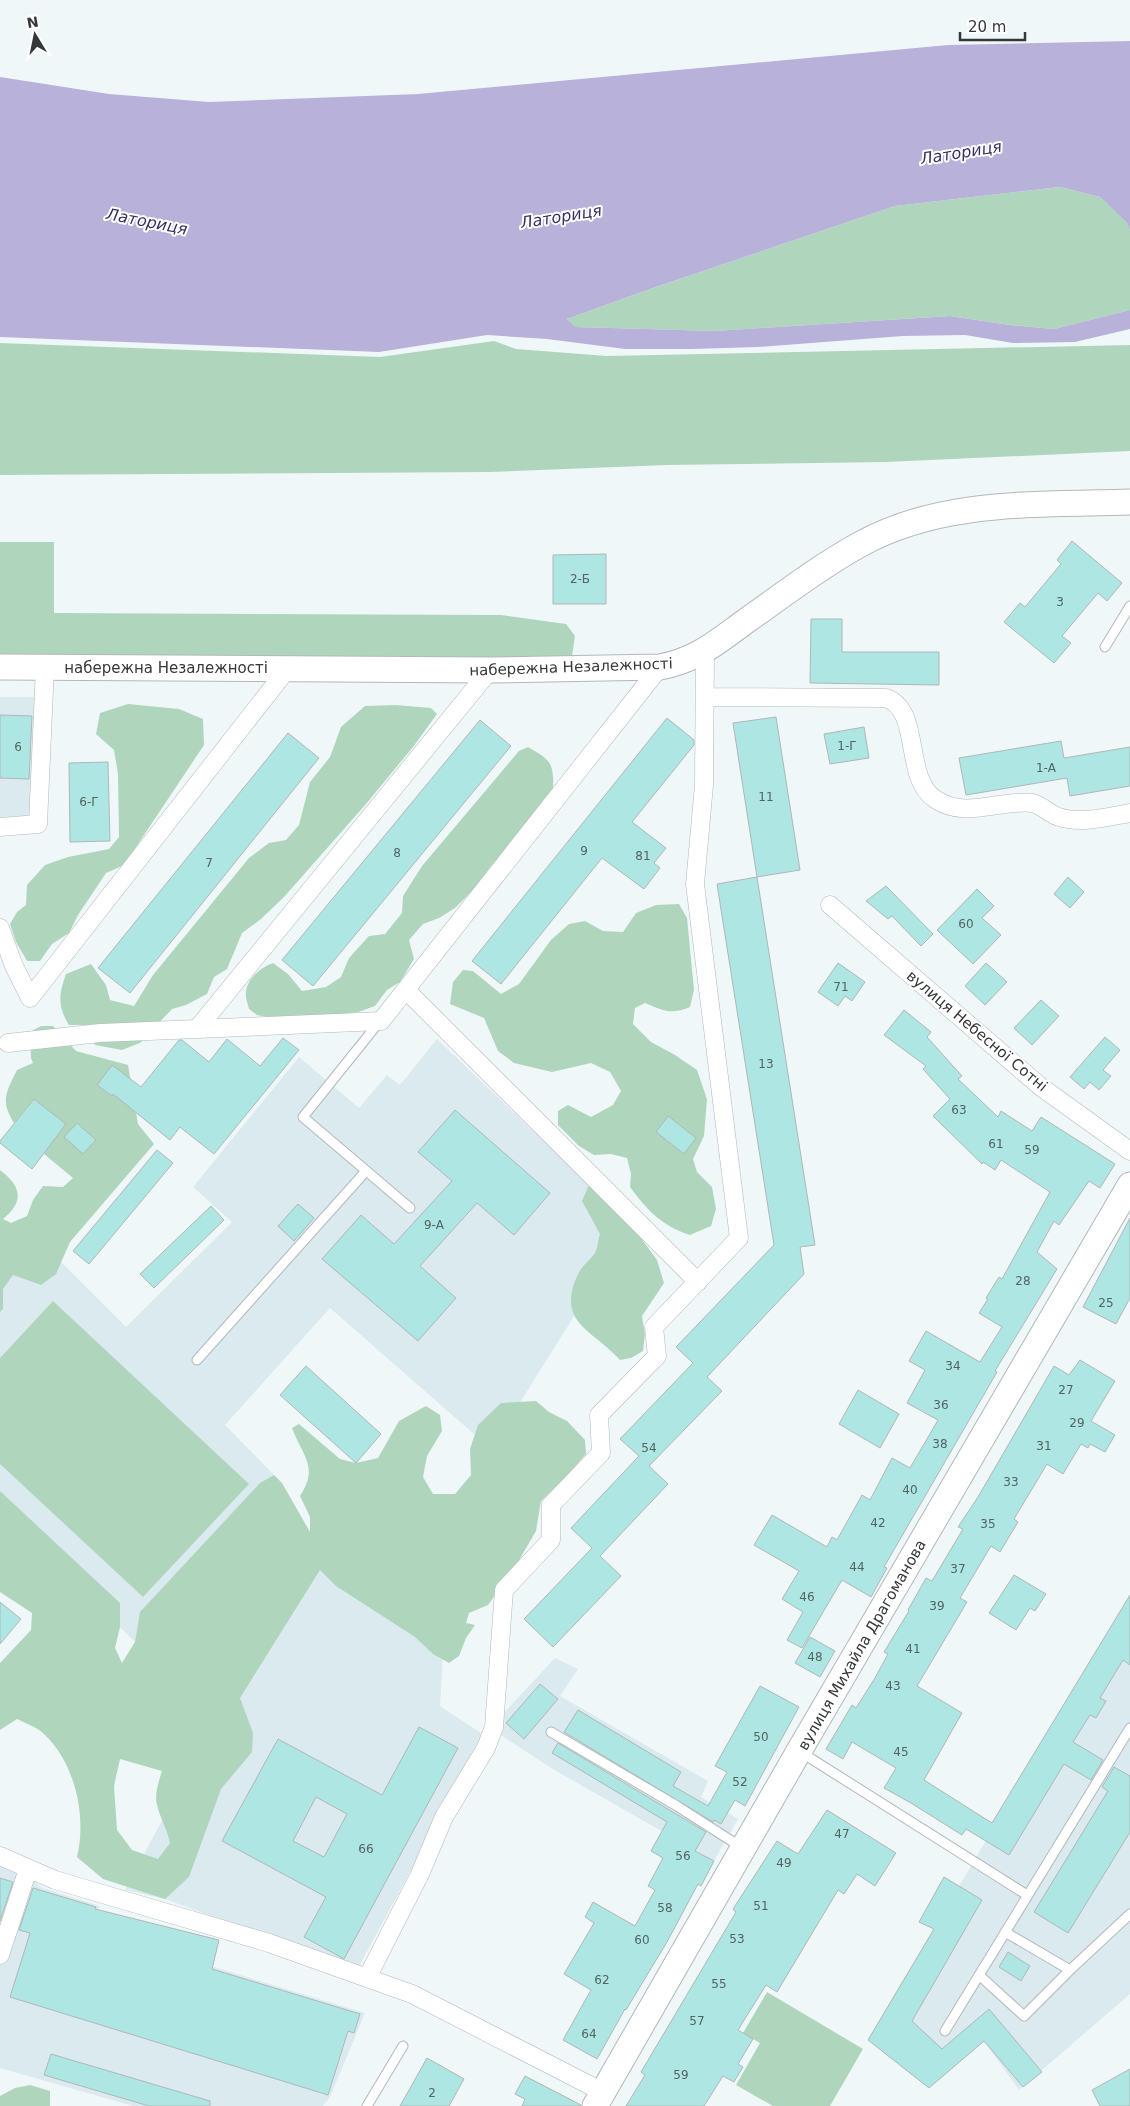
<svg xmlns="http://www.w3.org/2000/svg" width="1130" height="2106" viewBox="0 0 1130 2106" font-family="'DejaVu Sans',sans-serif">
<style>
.built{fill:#dbeaef}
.green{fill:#afd6bc;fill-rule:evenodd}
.water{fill:#b8b2db}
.building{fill:#ade6e2;stroke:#b0b7b6;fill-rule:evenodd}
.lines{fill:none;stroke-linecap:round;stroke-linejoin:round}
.lane-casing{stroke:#b2b8ba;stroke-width:11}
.street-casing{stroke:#b2b8ba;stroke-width:19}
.secondary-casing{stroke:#b2b8ba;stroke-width:27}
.lane{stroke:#fff;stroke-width:9}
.street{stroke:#fff;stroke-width:18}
.secondary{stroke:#fff;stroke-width:25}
.labels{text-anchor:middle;stroke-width:4;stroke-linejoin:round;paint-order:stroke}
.number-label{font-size:12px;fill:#536463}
.street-label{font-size:15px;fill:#353839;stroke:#fff}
.water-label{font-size:16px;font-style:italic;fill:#392d61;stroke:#fff}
</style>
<rect width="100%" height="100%" fill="#f0f7f9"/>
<!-- built -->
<path class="built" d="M0 697H43L38 824 0 827Z
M437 1039 631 1225 491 1449 330 1308 225 1425 282 1483 325 1561 444 1637 440 1706 484 1735 357 1970 165 1899 125 1890 185 1777 73 1745 135 1642 0 1508V1264L40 1241 126 1327 232 1222 193 1187 299 1057 359 1108 387 1075 400 1085Z
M1130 1597V1994L1019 2090 984 2041 929 2088 868 2040Z
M555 1658 578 1669 560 1696 708 1781 701 1797 738 1819 714 1861 551 1768 490 1728Z
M0 1861 19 1867 42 1888 100 1906 92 1930 365 2013 330 2097 323 2106H133L0 2068Z"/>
<!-- green -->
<path class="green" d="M1060 187 1100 197 1127 223 1130 231V310L1054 329 1010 325 950 316 715 331 576 327 567 319 650 289 895 206Z
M494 341 516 349 607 356 1130 345V451L886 462 667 465 490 472 0 475V343L380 357Z
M0 542H54V613L501 615 566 624 575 636 572 656 0 668Z
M128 704 179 709 203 719 204 745 124 865 106 873 78 915 69 933 52 944 40 961H27L16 942 10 924 17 912 26 905 27 885 45 865 68 857 109 849 119 837 118 774 114 750 96 734 100 713Z
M395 705 431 708 437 714 413 747 366 804 284 897 261 919 242 933 227 969 214 977 207 994 186 1005 172 1009 140 1043 122 1050 95 1045 84 1025H69C57 1006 59 994 66 974L91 964 106 985 110 1000 134 1006 153 975 249 858 269 843 286 840 299 825 310 782 330 757 341 727 365 706Z
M528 747C551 760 554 763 553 790L474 889 455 908 439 918 423 924 409 940 414 959 400 982 387 990 375 1006 358 1012 316 1017 273 1018 257 1015 249 1009C248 1004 245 998 246 992 247 979 261 967 273 963L288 974 302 991 326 987 341 977 349 958 369 936 385 934 402 913 403 896 422 866 519 751Z
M679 904 687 918 694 990 690 1007C671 1015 664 1011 645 1003L635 1008 633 1024 651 1042 675 1055 697 1070 707 1099 704 1136 693 1159 697 1172 712 1187 716 1209 711 1226 690 1235C662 1226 647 1210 630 1187L631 1174 627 1158 611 1154 594 1155 579 1146 558 1125V1111L568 1105 591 1117 613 1105 621 1091 610 1072 591 1063 552 1072 514 1063 498 1051 484 1018 450 1004 453 982 463 970 473 971 501 994 519 984 551 940 569 924 585 921 603 931 623 932 636 913 656 905Z
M41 1026H53L76 1051 128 1065 138 1124 154 1144 70 1242 56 1274 41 1285 13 1275 3 1289V1309L0 1312V1170C21 1186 25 1201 3 1219L11 1223 27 1216 33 1200 43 1186 63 1187 73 1178 44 1154 47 1149 32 1138 51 1113 34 1099 14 1123C0 1101 6 1092 17 1070L33 1063 31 1058 30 1032Z
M589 1185 605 1189 657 1260 664 1283 642 1316 645 1334 643 1351 631 1358 620 1360C593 1330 555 1323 578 1274 582 1266 590 1260 595 1253 598 1247 598 1240 600 1234L582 1201Z
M53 1301 249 1484 143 1597 0 1464V1358Z
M536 1401 549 1412 567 1421 585 1440 586 1454 565 1478 541 1501 536 1531 511 1574 488 1605 469 1613 466 1623 475 1625 466 1638 459 1656 449 1663 433 1654 415 1637 336 1586 320 1570 240 1698 253 1733 252 1752 221 1789 189 1877 165 1899 103 1879 77 1857C87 1816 75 1763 44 1734 37 1727 25 1723 17 1719L0 1730V1663L31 1630 32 1613 0 1592V1491L120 1603V1627L115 1648 122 1663 135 1642 140 1612 260 1483 274 1475 282 1483 310 1532V1517L300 1496C319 1467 303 1457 292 1428L299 1424 340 1459 356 1463 378 1458 399 1421 426 1406 440 1415 442 1431 427 1456 423 1477 433 1494H455L471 1475 470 1449 478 1425 501 1403ZM120 1759 162 1771C159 1781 154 1794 157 1805 160 1818 167 1829 170 1843L158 1859 132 1850 117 1830 114 1786Z
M767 1992 863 2049 830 2106H773L736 2085 760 2043 743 2033Z
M30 2085 50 2091V2106H0V2096L15 2088Z"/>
<!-- water -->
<path class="water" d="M1130 41V231L1127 223 1100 197 1060 187 895 206 650 289 567 319 576 327 715 331 950 316 1010 325 1054 329 1130 310V329L1075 342 1013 343 965 335 903 336 758 347 692 349H625L547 339 487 335 379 352 0 337V77L109 94 209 102 418 94 948 45Z"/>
<!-- building -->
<path class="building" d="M1072 541 1122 583 1107 601 1098 593 1062 636 1071 643 1054 663 1004 622 1020 603 1025 607 1061 564 1057 560Z
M606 554V604H553V555Z
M811 619H842V652H939V685L810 683Z
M0 715 32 716 29 779 0 778Z
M776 717 800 870 757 877 733 723Z
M667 718 694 740V745L632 822 666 848 654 863 660 868 644 889 602 858 501 984 472 961Z
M480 720 511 746 313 986 282 960Z
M864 727 869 758 830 764 824 734Z
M288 733 319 758 130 993 98 968Z
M1061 741 1064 758 1130 747V786L1070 796 1067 778 966 795 959 758Z
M108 762 110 841 70 842 69 763Z
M757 877 815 1245 800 1247 804 1274 707 1377 722 1391 649 1466 668 1484 600 1556 621 1576 553 1647 524 1619 592 1548 571 1528 639 1456 620 1439 693 1363 676 1347 774 1245 717 884Z
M1068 877 1084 892 1070 908 1054 894Z
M886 886 933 934 921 946 892 916 888 919 866 901Z
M977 889 994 906 982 918 1001 935 973 964 937 930Z
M838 963 865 982 852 1001 845 996 838 1006 818 992Z
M986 963 1007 982 985 1005 965 986Z
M1041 1000 1059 1016 1032 1045 1014 1028Z
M904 1010 931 1032 927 1037 962 1076 958 1079 998 1117 1001 1111 1032 1131 1041 1117 1115 1164 1100 1188 1089 1181 1059 1225 1054 1221 1037 1252 1057 1269 995 1371 997 1372 884 1567 887 1568 871 1597 842 1580 802 1648 787 1640 803 1612 782 1599 799 1571 754 1545 772 1515 827 1547 832 1537 837 1540 862 1495 870 1500 892 1458 910 1468 938 1420 907 1403 925 1370 909 1361 926 1331 980 1362 1002 1327 979 1313 988 1299 986 1298 999 1277 1002 1279 1050 1192 1001 1160 995 1170 983 1162 982 1164 933 1116 950 1099 923 1069 926 1066 884 1035Z
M1105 1037 1120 1050 1103 1070 1111 1076 1099 1090 1090 1082 1084 1089 1070 1077Z
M283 1038 299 1050 214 1154 180 1127 170 1140 113 1094 112 1096 97 1085 112 1065 141 1087 179 1040H182L209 1062 227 1039 260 1066Z
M34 1099 66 1124 32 1169 0 1143V1141Z
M455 1110 550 1193 514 1235 477 1203 420 1266 456 1298 418 1341 322 1259 361 1215 394 1244 452 1181 418 1152Z
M668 1116 696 1138 684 1154 656 1132Z
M77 1123 96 1140 83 1154 64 1137Z
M157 1150 173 1163 89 1264 73 1251Z
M298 1204 314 1218 294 1241 278 1226Z
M211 1206 224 1220 154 1288 140 1274Z
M1130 1218V1298L1116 1324 1083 1307Z
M1080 1360 1115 1381 1091 1421 1115 1435 1105 1452 1090 1444 1088 1448 1081 1444 1063 1474 1047 1464 1014 1519 1018 1522 1000 1552 991 1546 960 1598 967 1602 917 1686 962 1713 924 1780 992 1823 1130 1595V1665L1123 1660 1100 1698 1106 1701 1096 1718 1090 1715 1073 1742 1103 1760 1091 1780 1064 1764 1009 1855 966 1829 962 1835 911 1803 884 1788 896 1768 852 1742 843 1759 826 1749 852 1705 856 1708 875 1678 888 1654 884 1652 909 1611 908 1610 926 1578 932 1581 963 1529 958 1527 978 1497 1054 1366 1069 1375Z
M306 1366 381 1434 356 1463 280 1395Z
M858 1390 899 1414 880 1448 839 1424Z
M1014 1575 1046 1594 1035 1611 1030 1608 1016 1630 989 1613Z
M0 1602 21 1619 0 1644Z
M810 1637 835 1651 820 1677 795 1663Z
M540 1684 558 1699 524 1739 506 1723Z
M760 1686 799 1707 745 1806 735 1800 721 1824 714 1820 713 1822 564 1732 578 1710 681 1772 673 1786 708 1806 727 1772 715 1766Z
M419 1727 458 1748 344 1959 304 1937 326 1897 222 1841 278 1739 382 1795ZM316 1797 347 1814 324 1857 293 1841Z
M558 1743 706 1832 695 1851 714 1861 701 1886 698 1884 667 1942 626 2010 625 2009 597 2059 563 2040 591 1990 564 1974 594 1923 585 1917 593 1902 635 1926 655 1890 648 1886 663 1858 651 1851 667 1822 552 1753Z
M1114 1767 1130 1776V1832L1068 1933 1034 1912 1108 1791 1102 1787Z
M827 1810 896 1853 875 1886 857 1874 844 1894 838 1890 777 1992 766 1985 738 2030 753 2039 738 2064 743 2067 734 2082 723 2076 704 2106H626L645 2075 641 2072 736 1912 733 1909 777 1841 798 1854Z
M944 1877 982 1900 912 2021 942 2049 989 2009 1042 2072 1023 2087 984 2041 929 2088 868 2040 934 1929 919 1922Z
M0 1878 13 1882 0 1921Z
M33 1888 96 1907 95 1909 219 1940 212 1969 360 2014 354 2033 348 2031 328 2095 10 1997 30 1933 19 1930Z
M1008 1952 1030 1966 1021 1981 999 1967Z
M51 2054 210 2101V2106H149L44 2075Z
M427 2058 464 2079 449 2106H400Z
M1130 2069V2106H1100L1092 2090Z
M525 2076 581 2105V2106H522L525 2099 515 2094Z"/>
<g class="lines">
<defs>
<path id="lane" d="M1105 647 1130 606
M380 1021 303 1117 410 1208
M197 1360 366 1171
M551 1732 677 1806 741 1847
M799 1751 1027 1895
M1070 1970 1130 1914
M979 1975 1024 2016 1070 1970 1005 1932
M945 2031 1130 1728
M367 2106 403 2046"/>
<path id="street" d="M705 697 886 698C922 710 903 778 935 799 966 820 1000 799 1032 803 1042 805 1049 814 1059 817 1081 824 1107 817 1130 813
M0 827 38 824 45 667
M830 905 1041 1087 1130 1151
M0 928 14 966 30 998 288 668
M406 990 698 1282
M197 1029 381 1021 660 667
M8 1043 100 1033 197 1029 490 670
M0 1856 55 1880 269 1943 412 1994 603 2092
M0 1955 28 1869
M367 1978 420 1874 444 1817 486 1748 494 1727 504 1590 551 1540V1505L601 1453 599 1415 657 1356 654 1327 739 1238 695 884 704 785 705 650"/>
<path id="secondary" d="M0 667 490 670 660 667C697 660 717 642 746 621 783 595 819 567 859 545 940 499 1040 505 1130 502
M595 2106 799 1751 1130 1185"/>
</defs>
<!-- lane casing -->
<use href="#lane" class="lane-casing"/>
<!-- street casing -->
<use href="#street" class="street-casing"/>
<!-- secondary casing -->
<use href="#secondary" class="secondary-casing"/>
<!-- lane -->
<use href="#lane" class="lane"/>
<!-- street -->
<use href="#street" class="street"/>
<!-- secondary -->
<use href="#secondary" class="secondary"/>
</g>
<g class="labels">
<!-- number labels -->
<g class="number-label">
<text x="580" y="583">2-Б</text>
<text x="1060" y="606">3</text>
<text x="847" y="750">1-Г</text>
<text x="18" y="751">6</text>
<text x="1046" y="772">1-А</text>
<text x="766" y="801">11</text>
<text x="89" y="806">6-Г</text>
<text x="584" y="855">9</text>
<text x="397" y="857">8</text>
<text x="643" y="860">81</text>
<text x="209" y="867">7</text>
<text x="966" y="928">60</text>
<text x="841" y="991">71</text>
<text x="766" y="1068">13</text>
<text x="959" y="1114">63</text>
<text x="996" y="1148">61</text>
<text x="1032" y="1154">59</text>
<text x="434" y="1229">9-А</text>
<text x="1023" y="1285">28</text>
<text x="1106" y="1307">25</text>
<text x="953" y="1370">34</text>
<text x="1066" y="1394">27</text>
<text x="941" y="1409">36</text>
<text x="1077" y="1427">29</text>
<text x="940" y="1448">38</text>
<text x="1044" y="1450">31</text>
<text x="649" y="1452">54</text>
<text x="1011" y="1486">33</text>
<text x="910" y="1494">40</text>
<text x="878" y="1527">42</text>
<text x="988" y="1528">35</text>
<text x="857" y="1571">44</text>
<text x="958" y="1573">37</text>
<text x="807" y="1601">46</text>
<text x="937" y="1610">39</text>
<text x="913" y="1653">41</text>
<text x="815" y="1661">48</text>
<text x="893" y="1690">43</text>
<text x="761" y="1741">50</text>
<text x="901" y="1756">45</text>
<text x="740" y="1786">52</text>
<text x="842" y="1838">47</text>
<text x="366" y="1853">66</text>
<text x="683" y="1860">56</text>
<text x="784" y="1867">49</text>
<text x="761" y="1910">51</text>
<text x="665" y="1912">58</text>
<text x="737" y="1943">53</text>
<text x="642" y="1944">60</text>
<text x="602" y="1984">62</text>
<text x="719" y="1988">55</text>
<text x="697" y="2025">57</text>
<text x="589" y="2038">64</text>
<text x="681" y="2079">59</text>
<text x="432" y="2097">2</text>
</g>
<!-- street labels -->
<g class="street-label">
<text transform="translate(571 667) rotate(-2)" y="5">набережна Незалежності</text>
<text x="166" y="673">набережна Незалежності</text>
<text transform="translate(977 1031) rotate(40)" y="5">вулиця Небесної Сотні</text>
<text transform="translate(862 1645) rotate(-60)" y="5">вулиця Михайла Драгоманова</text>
</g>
<!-- water labels -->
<g class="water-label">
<text transform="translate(961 152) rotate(-9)" y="6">Латориця</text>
<text transform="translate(561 216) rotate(-9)" y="6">Латориця</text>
<text transform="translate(147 221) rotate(11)" y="6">Латориця</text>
</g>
</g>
<!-- north arrow -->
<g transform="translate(35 35) rotate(350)" stroke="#ffffff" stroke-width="4" paint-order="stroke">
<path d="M0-4L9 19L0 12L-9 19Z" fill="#353839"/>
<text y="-8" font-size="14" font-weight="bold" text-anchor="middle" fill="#353839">N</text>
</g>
<!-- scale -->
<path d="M960 32v8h65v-8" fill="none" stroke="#353839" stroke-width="2.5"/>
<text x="968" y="32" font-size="15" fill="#353839" stroke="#ffffff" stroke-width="4" paint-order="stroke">20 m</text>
</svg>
